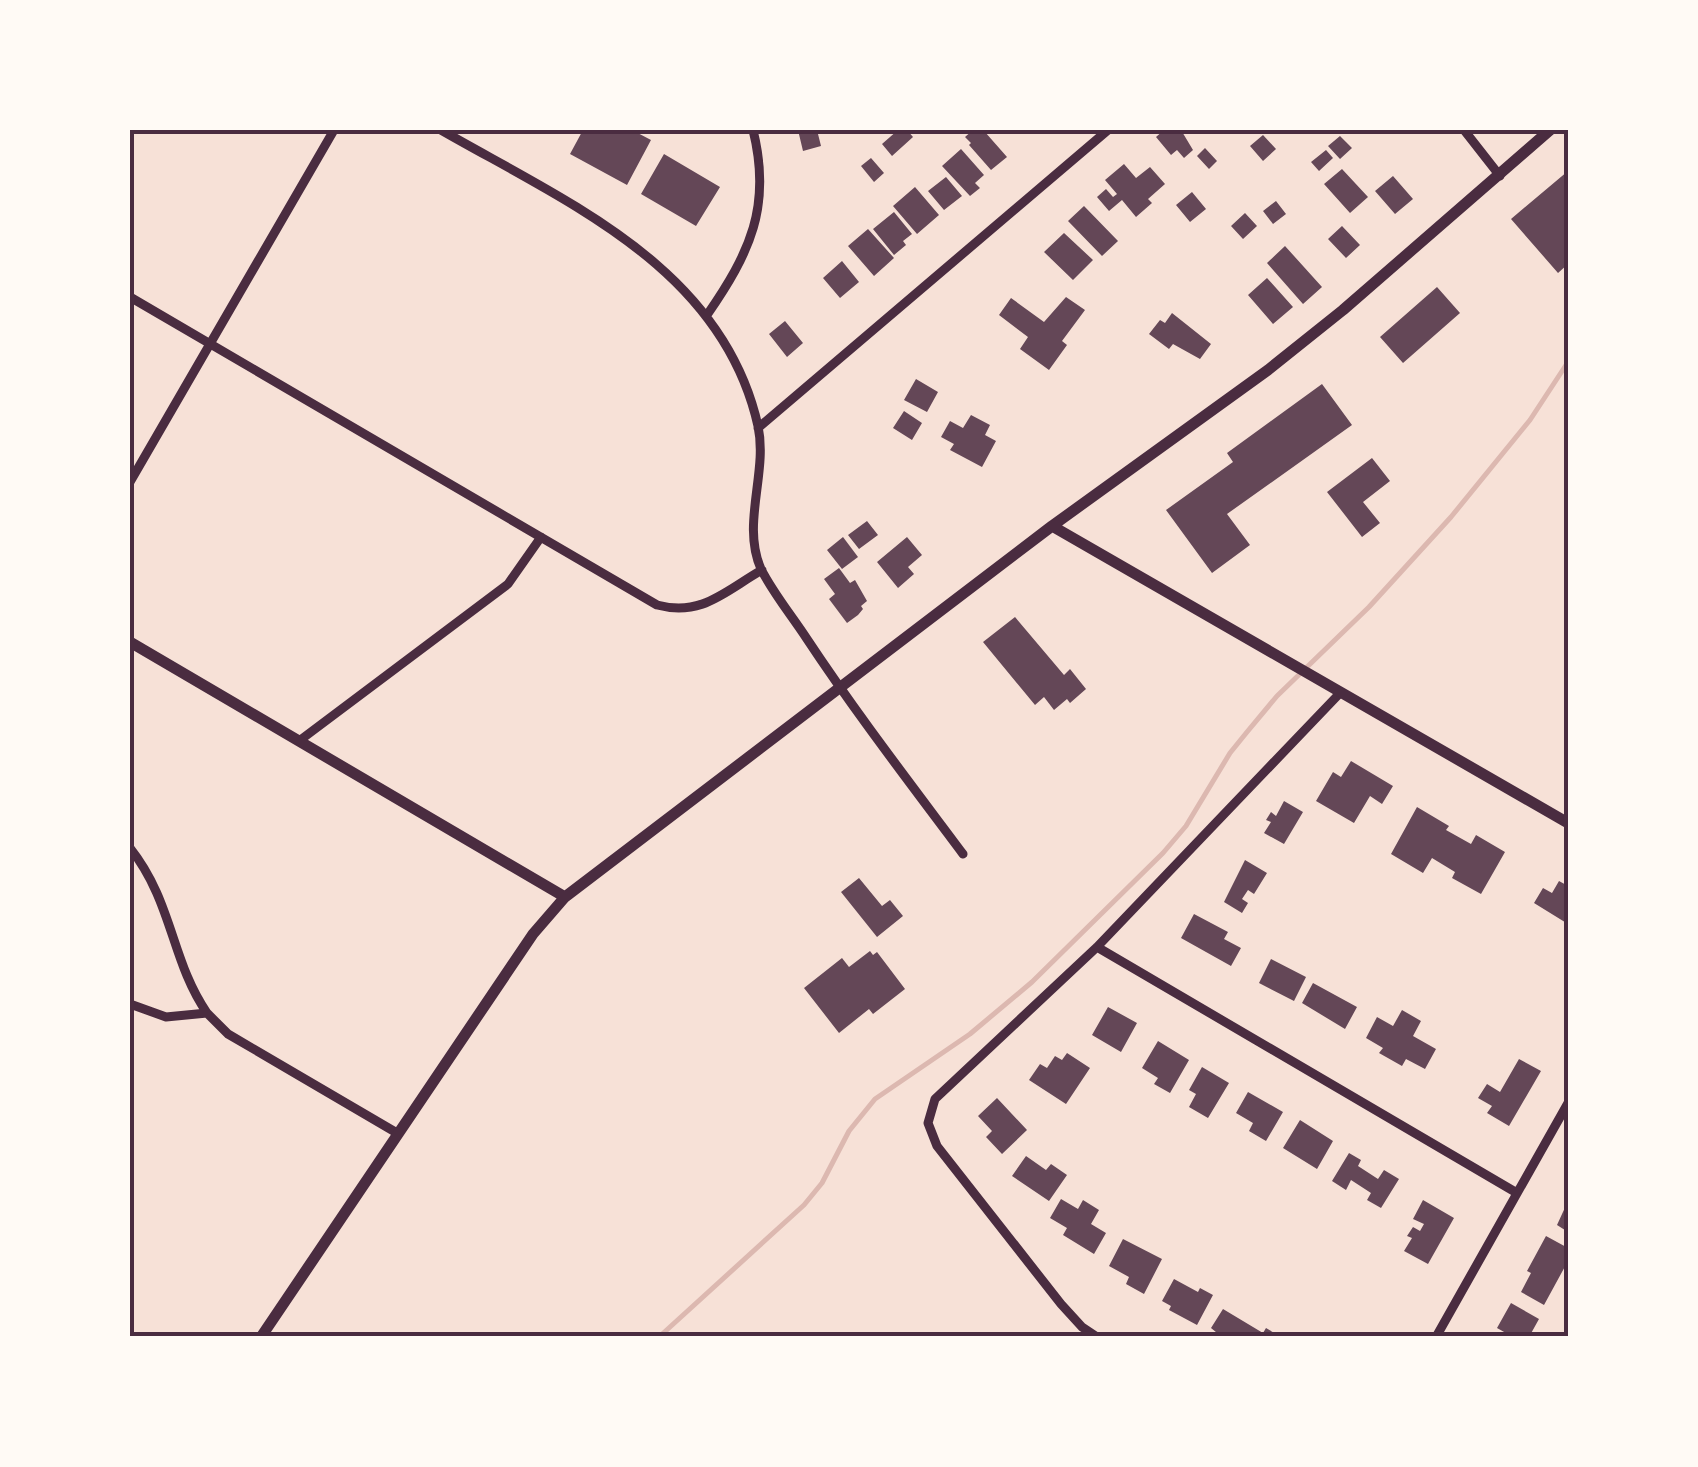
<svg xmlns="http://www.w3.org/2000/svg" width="1698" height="1467" viewBox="0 0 1698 1467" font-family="Quicksand,sans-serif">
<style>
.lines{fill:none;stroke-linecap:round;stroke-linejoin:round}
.stream{stroke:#dcb8b0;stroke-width:5}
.building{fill:#644757}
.minor{stroke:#4a2c40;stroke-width:9}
.tertiary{stroke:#4a2c40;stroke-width:11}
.neatline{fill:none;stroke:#4a2c40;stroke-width:4}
</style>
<rect width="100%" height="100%" fill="#f7e1d7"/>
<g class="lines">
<!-- stream -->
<path class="stream" d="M659 1337 804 1205 822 1183 849 1131 875 1099 970 1034 1032 982 1163 853 1186 826 1230 753 1247 732 1277 696 1369 607 1451 517 1530 420 1568 362"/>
</g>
<!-- building -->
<path class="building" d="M583 130H632L651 140 627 185 570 154Z
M798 130H817L821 146 803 151Z
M898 130H907L913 137 892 156 882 144Z
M973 130 985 132 1007 157 991 170 969 145 971 143 965 137Z
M1164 130H1181L1193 150 1184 158 1177 150 1171 155 1156 137Z
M1263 135 1276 149 1263 161 1250 146Z
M1340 136 1352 148 1340 159 1328 146Z
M1205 148 1217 161 1209 169 1197 156Z
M961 149 984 175 975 183 980 188 970 196 942 166Z
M1326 150 1333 158 1319 171 1311 162Z
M664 154 720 187 696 226 641 194Z
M871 158 884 173 874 182 861 166Z
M1124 164 1136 178 1150 167 1165 184 1148 199 1152 203 1136 217 1122 200 1109 211 1097 197 1106 189 1113 197 1117 194 1105 180Z
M1342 169 1368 197 1350 213 1324 184Z
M1568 171V264L1558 273 1511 219Z
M1393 176 1413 199 1395 214 1375 191Z
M946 177 962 196 944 210 928 191Z
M915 187 939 215 917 234 893 206Z
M1192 192 1206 209 1190 222 1176 205Z
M1276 201 1286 214 1273 224 1263 211Z
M1084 206 1118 241 1102 256 1068 221Z
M894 212 912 234 903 241 906 245 894 255 873 229Z
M1245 213 1257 226 1243 239 1231 226Z
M1342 226 1360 245 1346 258 1328 239Z
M868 229 894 258 874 276 848 246Z
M1064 233 1093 260 1073 280 1044 252Z
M1285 246 1322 287 1303 304 1267 263Z
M842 261 859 282 840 298 823 278Z
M1267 278 1293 307 1273 324 1248 295Z
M1437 287 1460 313 1403 363 1380 337Z
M1066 297 1085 310 1062 341 1067 345 1049 370 1020 349 1028 337 999 315 1011 298 1044 322Z
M1172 313 1211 344 1200 359 1173 344 1169 349 1149 334 1160 320 1165 323Z
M785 321 803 343 787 357 769 334Z
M916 379 938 392 927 412 904 400Z
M1322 384 1352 425 1227 514 1250 545 1212 573 1166 510 1233 462 1227 453Z
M904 411 922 423 912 440 893 428Z
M971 415 990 425 985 435 996 441 982 467 950 450 954 444 941 437 950 421 963 428Z
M1372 458 1390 481 1363 502 1380 523 1362 537 1327 492Z
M867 521 878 535 859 549 848 535Z
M843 537 858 557 842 569 827 550Z
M907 537 922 555 908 567 914 574 898 588 877 562Z
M839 568 850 583 855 580 867 601 861 606 863 609 858 615 847 623 829 599 835 594 824 579Z
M1015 617 1064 675 1070 669 1086 689 1070 703 1067 699 1054 710 1044 697 1035 705 983 642Z
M1351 761 1393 786 1382 804 1370 796 1354 823 1316 801 1333 772 1341 777Z
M1284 801 1303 812 1284 844 1264 833 1271 822 1266 820 1271 812 1276 816Z
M1417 807 1449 826 1446 830 1471 844 1476 835 1505 852 1481 894 1452 878 1455 872 1432 858 1423 873 1391 854Z
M1245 860 1267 873 1254 894 1248 890 1242 899 1248 903 1242 913 1224 902Z
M859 878 882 906 890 900 903 916 877 937 841 892Z
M1559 881 1568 886V924L1534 903 1543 888 1552 893Z
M1194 914 1228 932 1224 939 1241 948 1231 966 1181 938Z
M870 951 873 955 877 952 905 989 873 1014 869 1009 839 1033 804 988 842 958 849 967Z
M1271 959 1306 977 1294 1001 1259 983Z
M1313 983 1357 1007 1345 1029 1302 1003Z
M1108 1007 1137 1023 1121 1052 1092 1035Z
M1402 1010 1421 1021 1413 1036 1436 1049 1425 1069 1406 1059 1402 1066 1379 1053 1383 1048 1366 1038 1377 1017 1393 1026Z
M1158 1041 1189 1060 1170 1093 1154 1084 1158 1078 1142 1068Z
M1067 1053 1090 1068 1066 1104 1029 1080 1040 1064 1047 1068 1055 1056 1062 1060Z
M1519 1059 1541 1071 1509 1126 1487 1113 1492 1106 1478 1098 1487 1084 1500 1092Z
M1202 1067 1229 1083 1208 1118 1189 1107 1196 1094 1189 1090Z
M1248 1092 1283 1112 1266 1141 1249 1131 1253 1123 1236 1113Z
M997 1098 1027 1130 1002 1154 986 1137 992 1131 978 1116Z
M1300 1120 1333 1141 1317 1169 1283 1148Z
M1349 1153 1361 1160 1358 1166 1378 1179 1384 1170 1399 1179 1381 1208 1367 1200 1371 1193 1351 1180 1346 1190 1332 1181Z
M1026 1156 1046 1170 1051 1164 1067 1175 1049 1201 1012 1176Z
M1061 1199 1078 1209 1083 1200 1099 1210 1091 1224 1106 1233 1094 1254 1063 1235 1067 1228 1050 1218Z
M1423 1200 1454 1218 1428 1264 1404 1251 1412 1238 1407 1236 1413 1227 1420 1231 1424 1224 1413 1219Z
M1568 1201V1232L1557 1225Z
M1546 1236 1568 1248V1261L1544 1305 1521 1292 1531 1273 1527 1271Z
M1123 1239 1162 1259 1144 1294 1126 1284 1129 1277 1109 1266Z
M1174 1279 1198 1292 1200 1288 1213 1295 1197 1325 1169 1310 1171 1306 1162 1301Z
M1511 1303 1539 1319 1529 1337H1513L1497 1328Z
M1223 1309 1263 1333 1266 1328 1281 1337H1222L1211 1328Z"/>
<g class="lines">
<!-- minor -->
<path class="minor" d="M441 130C568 203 723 268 758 426 768 473 741 524 761 569 773 593 792 616 807 639 856 713 910 783 963 854
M1464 130 1500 176
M130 297 657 605C702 617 725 591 762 570
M707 315C750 253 772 206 753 130
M758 428 1108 130
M130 482 334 130
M299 741 508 584 541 537
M130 848C173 902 171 961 207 1013
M1097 947 1517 1193
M130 1004 166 1017 207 1013 228 1034 397 1133
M1097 1337 1082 1327 1061 1304 937 1146 928 1123 935 1099 1097 947 1341 692
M1436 1337 1568 1103"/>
<!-- tertiary -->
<path class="tertiary" d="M1052 526 1568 823
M130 642 565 897
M261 1337 533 934 565 897 1052 526 1268 370 1343 310 1550 130"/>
</g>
<!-- border -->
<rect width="1698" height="1467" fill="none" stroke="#fffaf5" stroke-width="265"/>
<rect x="132" y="132" width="1434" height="1202" class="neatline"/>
</svg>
